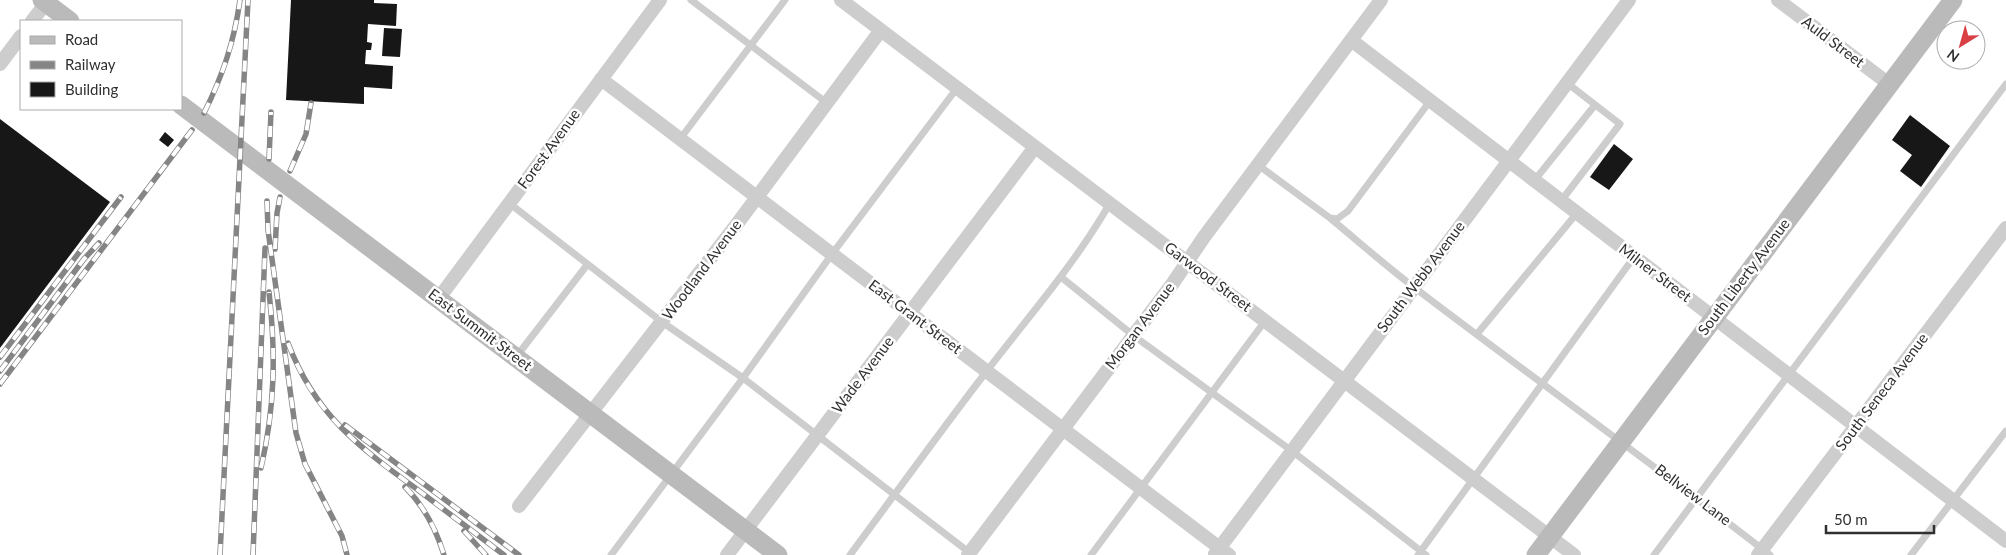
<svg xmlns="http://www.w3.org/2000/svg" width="2006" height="555" viewBox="0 0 2006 555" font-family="Lato,sans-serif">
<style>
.building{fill:#171717}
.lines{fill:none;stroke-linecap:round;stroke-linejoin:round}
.lane{stroke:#cdcdcd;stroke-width:7}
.street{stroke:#cdcdcd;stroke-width:14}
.secondary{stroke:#bababa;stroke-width:19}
.rail-casing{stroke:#858585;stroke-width:5.5}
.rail{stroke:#fff;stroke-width:4;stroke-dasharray:11;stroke-linecap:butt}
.labels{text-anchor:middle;stroke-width:5;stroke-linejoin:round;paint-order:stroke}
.street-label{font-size:15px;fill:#303030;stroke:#fff}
</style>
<rect width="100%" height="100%" fill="#fff"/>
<!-- building -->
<path class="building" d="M291 0H374V3L397 4 396 26 368 24 367 42 372 43 371 50H366L365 64 393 66 392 89 364 87V104L286 100Z
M384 28 402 29 400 57 382 56Z
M1910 115 1950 146 1921 187 1900 171 1912 155 1892 140Z
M0 119 110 202 0 348Z
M165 132 174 140 168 147 159 140Z
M1614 144 1633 159 1609 190 1590 177Z"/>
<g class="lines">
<!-- lane -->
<path class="lane" d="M691 0 827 103
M957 88 832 254 743 378 970 553
M680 139 785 0
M1258 165 1330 218 1337 219 1348 211 1430 101
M1534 181 1595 105
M1561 201 1620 124 1567 83
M509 203 662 322 743 378 611 555
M1330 218C1359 242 1386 266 1415 288 1533 378 1653 464 1770 555
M1061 277 1134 336 1292 451 1426 555
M1477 334 1577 213
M516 357 587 265
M850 555C895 494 940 432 986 372 1029 316 1075 264 1110 203
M1091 555 1265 321
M1418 555 1634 257
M1654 555 2006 84
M1911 555 2006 431"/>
<!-- street -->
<path class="street" d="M841 0 1574 555
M1778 0 1889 84
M32 21 46 3
M1351 40 2006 541
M0 64 21 36
M601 79 1229 555
M439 298 660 0
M519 506 737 224 881 30
M1215 554 1629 0
M727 555 1035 147
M968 555 1173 283 1204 237 1381 0
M1758 555 2006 228"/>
<!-- secondary -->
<path class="secondary" d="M42 0 70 21
M181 105 778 555
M1536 555 1953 0"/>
<defs>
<path id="rail" d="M204 113C223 75 234 42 240 0
M269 159 271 112
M290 171 306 134 311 103
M267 201 268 230 296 433 305 464 342 536 347 555
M275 249 277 213 280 197
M288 343C315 415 359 447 418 490 447 512 475 533 504 555
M0 357 121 197
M0 371 84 259 99 243
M0 384 192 130
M345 425 519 555
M261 468C275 407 276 354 269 292
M405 487C424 506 436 529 444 555
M464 531 486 555
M220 555 248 0
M253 555 265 248"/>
</defs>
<!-- rail casing -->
<use href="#rail" class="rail-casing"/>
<!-- rail -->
<use href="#rail" class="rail"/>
</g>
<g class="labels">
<!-- street labels -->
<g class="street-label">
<text transform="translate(1833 42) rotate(37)" y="5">Auld Street</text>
<text transform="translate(549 149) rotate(-54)" y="5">Forest Avenue</text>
<text transform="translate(702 270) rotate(-53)" y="5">Woodland Avenue</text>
<text transform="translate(1655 273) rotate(37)" y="5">Milner Street</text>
<text transform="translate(1208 277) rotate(37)" y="5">Garwood Street</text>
<text transform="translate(1421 277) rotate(-53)" y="5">South Webb Avenue</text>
<text transform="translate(1744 277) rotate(-53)" y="5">South Liberty Avenue</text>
<text transform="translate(915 317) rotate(37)" y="5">East Grant Street</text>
<text transform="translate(1140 326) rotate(-53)" y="5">Morgan Avenue</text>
<text transform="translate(480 330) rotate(37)" y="5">East Summit Street</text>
<text transform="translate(863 375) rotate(-53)" y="5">Wade Avenue</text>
<text transform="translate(1882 392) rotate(-53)" y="5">South Seneca Avenue</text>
<text transform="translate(1693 495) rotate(37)" y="5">Bellview Lane</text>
</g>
</g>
<!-- legend -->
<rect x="20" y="20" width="162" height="90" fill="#ffffff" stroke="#acacac"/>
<rect x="30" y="36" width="25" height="8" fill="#bababa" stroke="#acacac"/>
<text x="65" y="45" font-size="15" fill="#303030">Road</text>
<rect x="30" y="61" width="25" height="8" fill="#858585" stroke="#acacac"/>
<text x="65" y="70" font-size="15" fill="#303030">Railway</text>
<rect x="30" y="82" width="25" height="15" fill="#171717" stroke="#acacac"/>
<text x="65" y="95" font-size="15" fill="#303030">Building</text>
<!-- north arrow -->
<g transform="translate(1961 45) rotate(217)"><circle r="24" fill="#ffffff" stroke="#acacac"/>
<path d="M0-4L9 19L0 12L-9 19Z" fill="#d93f44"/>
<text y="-8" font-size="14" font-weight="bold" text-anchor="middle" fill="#303030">N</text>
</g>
<!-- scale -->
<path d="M1826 525v8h108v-8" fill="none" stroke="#303030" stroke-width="2.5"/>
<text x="1834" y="525" font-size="15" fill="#303030" stroke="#ffffff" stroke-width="4" paint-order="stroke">50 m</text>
</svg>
